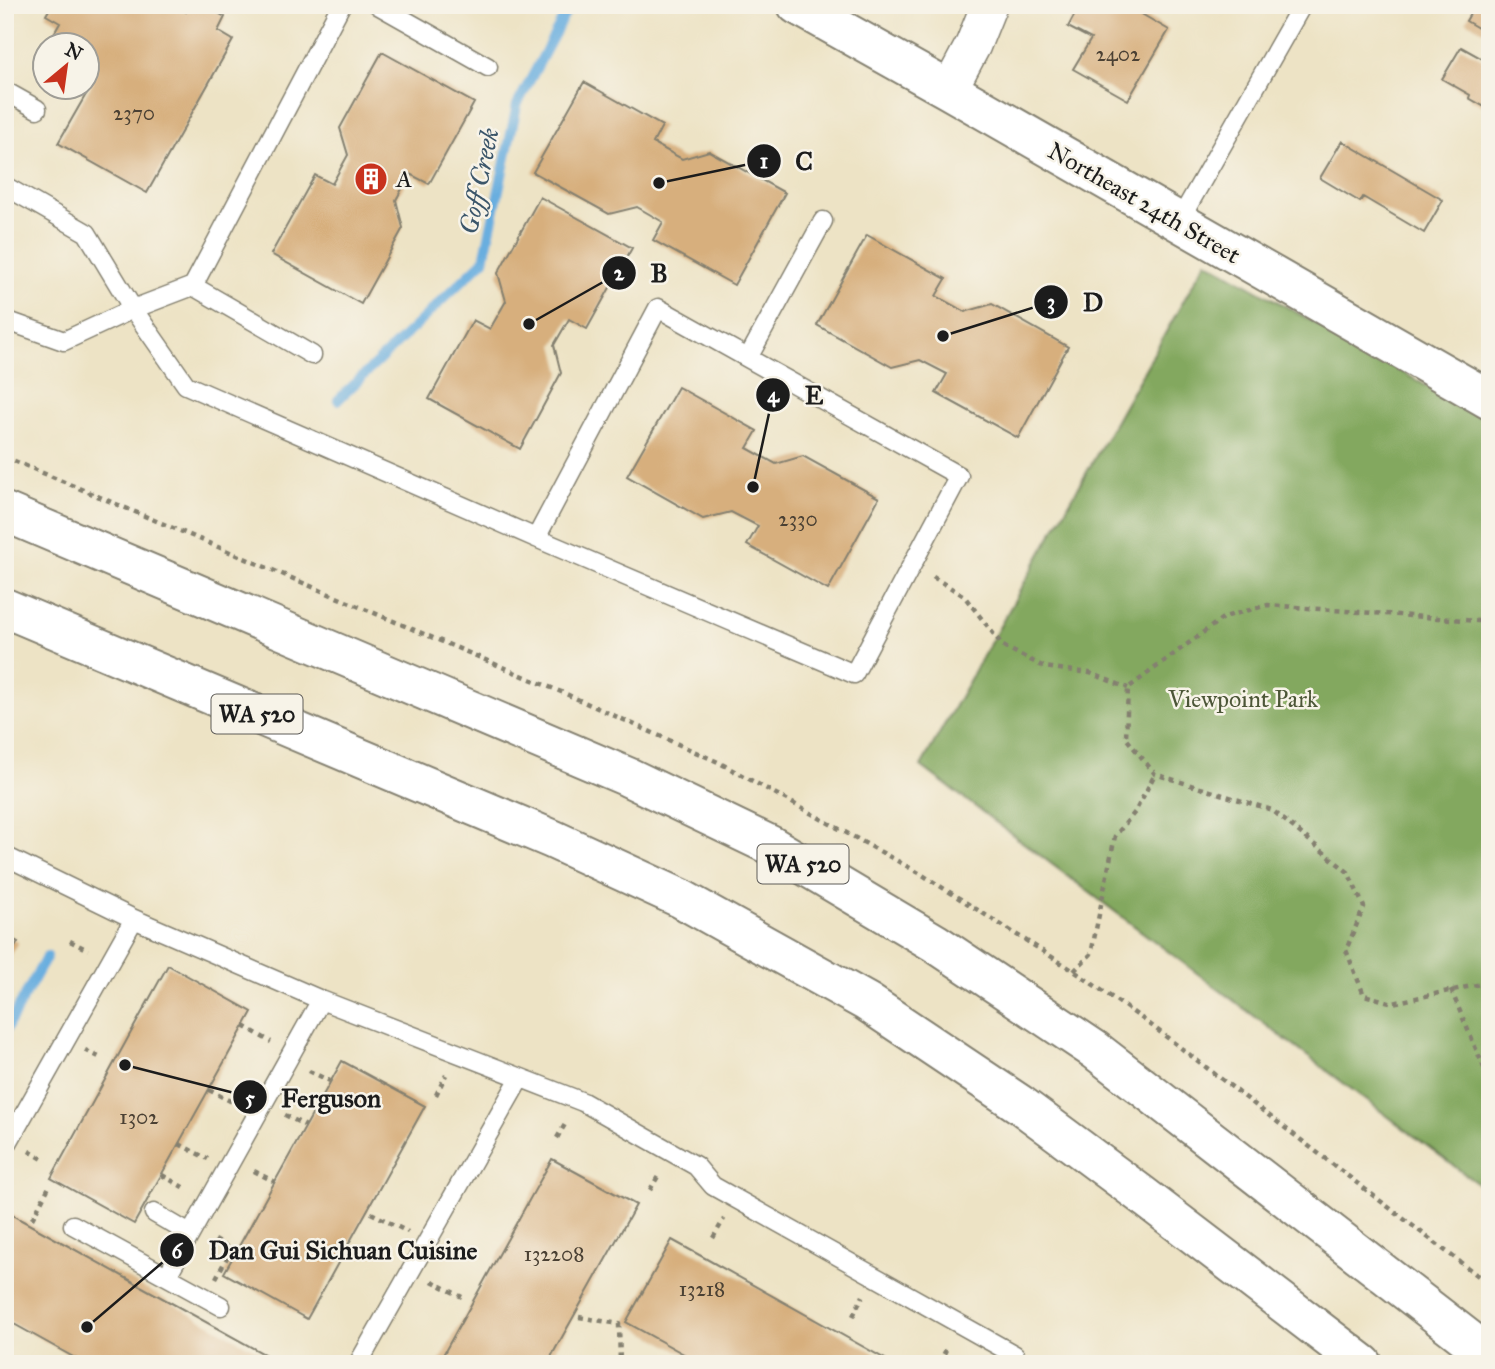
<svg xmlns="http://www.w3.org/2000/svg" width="1495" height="1369" viewBox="0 0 1495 1369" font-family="'IM FELL Great Primer',serif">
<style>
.forest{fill:#83a85e;stroke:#50623d;stroke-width:2}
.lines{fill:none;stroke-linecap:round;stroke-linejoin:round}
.stream{stroke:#69aedf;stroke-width:10}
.building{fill:#d7af7d}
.lane-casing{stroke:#848070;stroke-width:21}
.street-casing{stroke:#848070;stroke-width:38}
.secondary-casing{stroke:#848070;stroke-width:42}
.highway-casing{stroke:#848070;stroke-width:42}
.path{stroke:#848070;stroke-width:4.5;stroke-dasharray:5 5;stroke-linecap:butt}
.lane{stroke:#fff;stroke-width:18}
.street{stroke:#fff;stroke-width:35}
.secondary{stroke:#fff;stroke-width:38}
.highway{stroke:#fff;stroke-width:38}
.labels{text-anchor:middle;stroke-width:5;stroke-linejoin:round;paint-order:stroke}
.number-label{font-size:21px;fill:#4b4134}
.shield{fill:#f7f3e8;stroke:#5e5c59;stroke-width:2}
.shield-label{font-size:23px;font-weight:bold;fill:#1c1c1c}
.poi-label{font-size:24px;fill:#1c1c1c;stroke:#f7f3e8;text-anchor:start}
.street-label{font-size:24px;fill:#1c1c1c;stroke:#f7f3e8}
.park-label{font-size:24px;fill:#4c5637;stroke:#f7f3e8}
.water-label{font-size:26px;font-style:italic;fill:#3b566a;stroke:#f7f3e8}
.leader{fill:none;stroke:#1c1c1c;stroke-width:2.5}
.callout-dot{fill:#1c1c1c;stroke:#f7f3e8;stroke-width:2.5}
.mark-label{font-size:21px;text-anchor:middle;font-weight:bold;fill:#fff}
.callout-label{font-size:26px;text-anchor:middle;font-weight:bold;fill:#1c1c1c;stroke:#f7f3e8;stroke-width:5;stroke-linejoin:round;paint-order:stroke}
</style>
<rect width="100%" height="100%" fill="#f7f3e8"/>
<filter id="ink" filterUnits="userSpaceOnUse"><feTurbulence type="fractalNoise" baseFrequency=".0143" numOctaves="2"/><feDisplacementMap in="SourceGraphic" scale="14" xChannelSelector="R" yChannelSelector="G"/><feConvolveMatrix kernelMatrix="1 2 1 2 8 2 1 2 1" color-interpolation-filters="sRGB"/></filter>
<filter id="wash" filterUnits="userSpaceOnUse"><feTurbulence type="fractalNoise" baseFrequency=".00686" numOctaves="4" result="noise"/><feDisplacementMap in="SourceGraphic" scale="28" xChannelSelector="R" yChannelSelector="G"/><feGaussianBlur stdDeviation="1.57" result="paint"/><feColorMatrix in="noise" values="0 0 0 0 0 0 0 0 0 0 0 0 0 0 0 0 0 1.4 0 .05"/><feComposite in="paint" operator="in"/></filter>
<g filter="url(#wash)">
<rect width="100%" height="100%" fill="#ede3c5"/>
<!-- forest -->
<path class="forest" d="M1206 261 1490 422V1193L921 766Z"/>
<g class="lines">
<!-- stream -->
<path class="stream" d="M338 400 484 260 517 105 570 5
M5 1031 47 956"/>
</g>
<g id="blocks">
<!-- building -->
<path class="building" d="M52 5H174L186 12 190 5H204L225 17 218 31 233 40 147 193 58 143 93 82 88 79V46H47L60 23 46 15Z
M1080 5H1126L1169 30 1128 100 1073 69 1091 39 1068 27Z
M1475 5H1490V35L1466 21Z
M1461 47 1490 63V110L1469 98 1470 95 1442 79Z
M382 52 474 103 429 184 410 174 396 200 403 228 361 304 271 254 315 175 332 184 348 155 340 128Z
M584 82 662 126 653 143 682 159 709 151 785 193 734 285 653 240 663 222 637 207 609 214 533 172Z
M1342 141 1443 200 1424 233 1363 197 1360 202 1320 178Z
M540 197 632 248 587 329 569 319 554 345 561 373 520 449 429 399 473 320 490 329 506 301 498 273Z
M867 235 946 279 936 296 965 312 992 304 1068 347 1018 438 936 393 947 374 920 360 892 367 817 325Z
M678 387 757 431 747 448 776 464 803 456 879 498 828 590 747 545 758 526 731 512 703 519 627 476Z
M5 935 18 942 5 965Z
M168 965 252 1012 134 1224 51 1178Z
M342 1061 425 1106 307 1319 224 1273Z
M552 1159 636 1205 547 1364H438Z
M5 1211 137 1284 282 1364H86L5 1319Z
M672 1240 703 1257 894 1364H701L691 1358 626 1322Z"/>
</g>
</g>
<g filter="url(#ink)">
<use href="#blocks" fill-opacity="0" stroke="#848070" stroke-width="2"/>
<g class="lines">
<defs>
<path id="lane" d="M378 5 488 67
M5 91 37 109
M5 186 87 233 133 309 186 385 536 538 854 674 959 476 658 308 536 538
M1178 223 1302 5
M193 286 312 355
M5 320 64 341 133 309 193 286 341 5
M748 358 823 221
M5 856 134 919 321 1000 583 1102 696 1166 713 1186 1015 1355 1010 1364
M5 1148 134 919
M154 1213 190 1234
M73 1225 221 1306
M167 1276 321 1000
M358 1364 520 1078"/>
<path id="street" d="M949 90 973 45 989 5"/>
<path id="secondary" d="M797 5 949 90 1490 400"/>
<path id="highway" d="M5 512 628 777 772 846 935 943 1095 1050 1490 1356
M5 608 552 839 680 898 867 1002 1021 1105 1142 1195 1363 1364"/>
</defs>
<!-- lane casing -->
<use href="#lane" class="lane-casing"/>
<!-- street casing -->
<use href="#street" class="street-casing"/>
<!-- secondary casing -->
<use href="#secondary" class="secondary-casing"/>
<!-- highway casing -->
<use href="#highway" class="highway-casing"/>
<!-- path -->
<path class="path" d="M5 457 566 694 718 762 921 874 1074 971 1147 1022 1490 1285
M933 577 964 596 1003 646 1044 667 1090 673 1128 688
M1490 622 1268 605 1224 617 1128 688 1126 738 1155 774 1272 810 1348 872 1364 907 1346 950 1364 995 1393 1003 1490 982
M70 941 88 950
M1074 971 1091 954 1115 836 1135 812 1155 774
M1451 990 1490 1082
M244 1026 271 1042
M85 1050 99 1057
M309 1071 330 1081
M209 1090 236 1104
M436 1095 446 1075
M285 1115 306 1126
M557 1138 567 1121
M179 1144 208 1159
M29 1151 46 1161
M254 1171 275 1182
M162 1175 188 1190
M650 1190 660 1173
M371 1213 408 1232
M32 1219 50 1185
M713 1238 724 1219
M215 1240 236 1252
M216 1278 231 1250
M432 1281 462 1297
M853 1316 863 1296
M579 1317 619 1324 620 1364
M939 1363 948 1346
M688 1364 691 1358"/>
<!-- lane -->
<use href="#lane" class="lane"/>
<!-- street -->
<use href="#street" class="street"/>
<!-- secondary -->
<use href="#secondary" class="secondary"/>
<!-- highway -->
<use href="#highway" class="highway"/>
</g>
</g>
<!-- icons -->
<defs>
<symbol id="building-disc" viewBox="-11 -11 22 22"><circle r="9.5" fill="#c8321e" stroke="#f7f3e8"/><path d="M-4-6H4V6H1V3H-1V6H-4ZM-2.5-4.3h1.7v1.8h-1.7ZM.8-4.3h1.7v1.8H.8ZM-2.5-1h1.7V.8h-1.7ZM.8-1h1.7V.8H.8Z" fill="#fff"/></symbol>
</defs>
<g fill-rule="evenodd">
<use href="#building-disc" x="352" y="160" width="38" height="38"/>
</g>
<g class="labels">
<!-- number labels -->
<g class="number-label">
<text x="1118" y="61">2402</text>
<text x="134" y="120">2370</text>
<text x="798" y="526">2330</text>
<text x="139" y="1124">1302</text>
<text x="554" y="1261">132208</text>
<text x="702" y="1296">13218</text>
</g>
<!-- shield labels -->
<g class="shield">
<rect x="211.5" y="694.5" width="91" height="39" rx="5"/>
<rect x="757.5" y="844.5" width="91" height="39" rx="5"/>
</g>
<g class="shield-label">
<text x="257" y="722">WA 520</text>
<text x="803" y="872">WA 520</text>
</g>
<!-- poi labels -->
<g class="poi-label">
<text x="396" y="187">A</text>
</g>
<!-- street labels -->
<g class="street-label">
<text transform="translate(1144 203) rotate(30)" y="8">Northeast 24th Street</text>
</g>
<!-- park labels -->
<g class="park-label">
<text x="1243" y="707">Viewpoint Park</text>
</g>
<!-- water labels -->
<g class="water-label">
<text transform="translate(479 181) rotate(-78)" y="9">Goff Creek</text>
</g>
</g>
<!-- callouts -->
<path class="leader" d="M659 183L764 161M529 324L619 273M943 336L1051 302M753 487L773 395M125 1065L250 1097M87 1327L177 1250"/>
<g class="callout-dot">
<circle cx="659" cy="183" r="7"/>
<circle cx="529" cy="324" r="7"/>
<circle cx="943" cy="336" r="7"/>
<circle cx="753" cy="487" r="7"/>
<circle cx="125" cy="1065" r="7"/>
<circle cx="87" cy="1327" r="7"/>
<circle cx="764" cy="161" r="18"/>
<circle cx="619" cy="273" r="18"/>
<circle cx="1051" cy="302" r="18"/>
<circle cx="773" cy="395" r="18"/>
<circle cx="250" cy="1097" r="18"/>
<circle cx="177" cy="1250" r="18"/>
</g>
<g class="mark-label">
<text x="764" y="168">1</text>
<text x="619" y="280">2</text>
<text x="1051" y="309">3</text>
<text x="773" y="402">4</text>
<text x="250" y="1105">5</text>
<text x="177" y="1258">6</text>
</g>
<g class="callout-label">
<text x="804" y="170">C</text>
<text x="659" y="282">B</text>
<text x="1093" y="311">D</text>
<text x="814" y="404">E</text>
<text x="331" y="1107">Ferguson</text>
<text x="343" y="1259">Dan Gui Sichuan Cuisine</text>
</g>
<!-- margin -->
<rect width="1495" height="1369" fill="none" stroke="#f7f3e8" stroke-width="28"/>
<!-- north arrow -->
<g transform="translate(66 66) rotate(29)"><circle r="33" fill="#f7f3e8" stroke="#9f9d96" stroke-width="2"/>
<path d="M0-5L12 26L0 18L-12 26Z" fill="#c8321e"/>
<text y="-10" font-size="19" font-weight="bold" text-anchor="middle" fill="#1c1c1c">N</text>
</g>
</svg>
